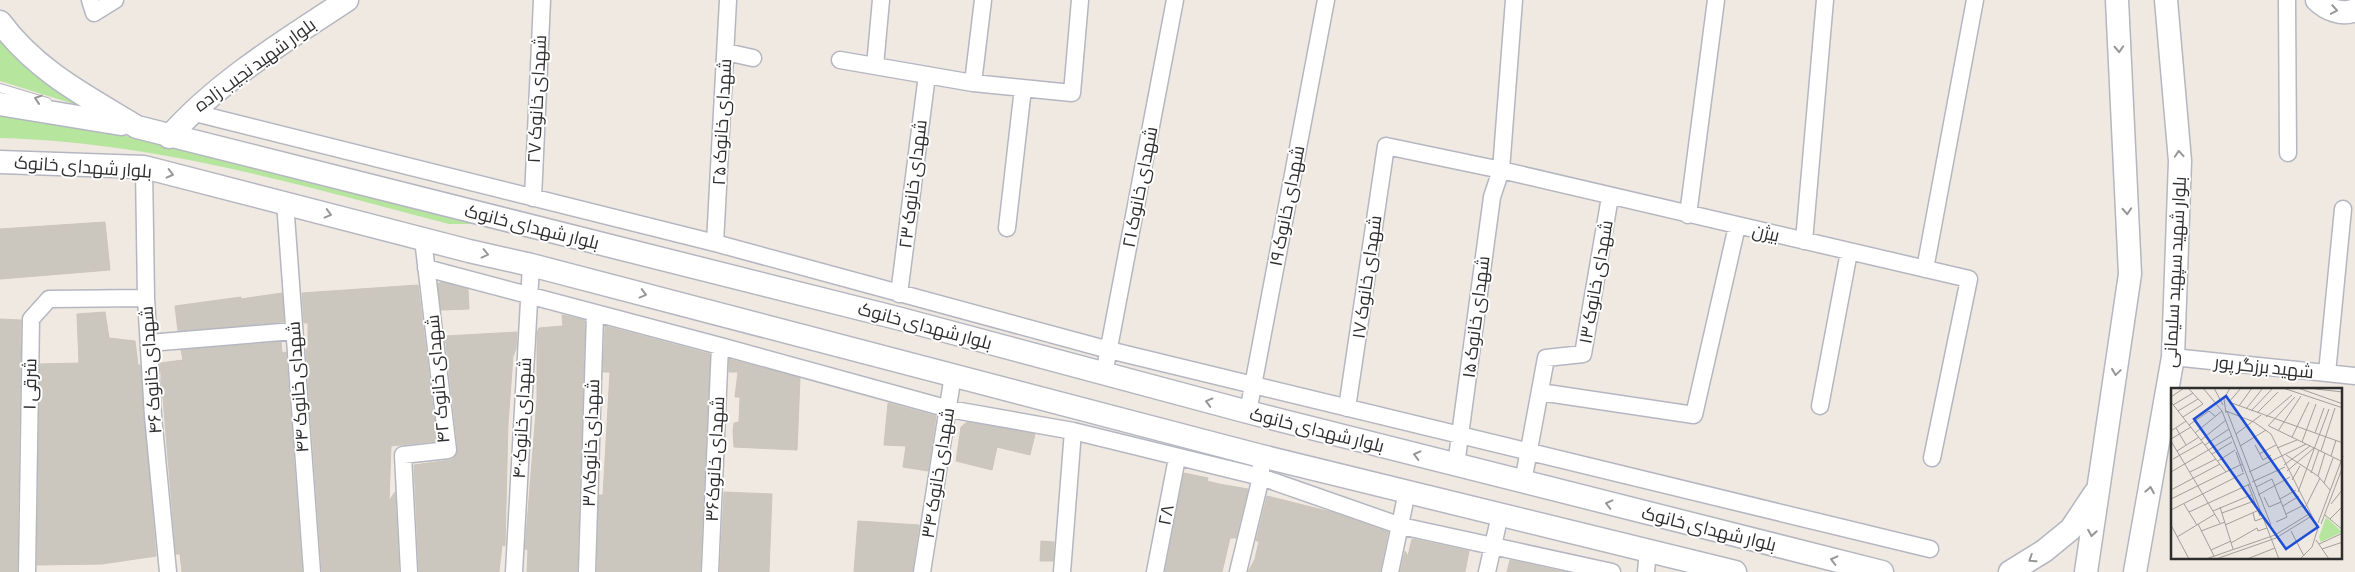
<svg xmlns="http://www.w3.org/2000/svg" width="2355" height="572" viewBox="0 0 2355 572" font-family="'Sofia Sans Condensed',Cairo,sans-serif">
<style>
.green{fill:#b6e59e}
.building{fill:#cbc7bf;stroke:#cbc5ba}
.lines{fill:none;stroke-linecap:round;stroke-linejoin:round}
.lane-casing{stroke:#b4b7c1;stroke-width:10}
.street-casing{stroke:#b4b7c1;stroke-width:19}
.secondary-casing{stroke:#b4b7c1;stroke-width:25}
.lane{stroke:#fff;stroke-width:8}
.street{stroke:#fff;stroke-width:16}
.secondary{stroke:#fff;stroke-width:22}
.oneway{stroke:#969696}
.labels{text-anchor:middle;stroke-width:4;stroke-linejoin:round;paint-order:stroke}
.street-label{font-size:18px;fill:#2e2e2e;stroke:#fff}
.inset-road{fill:none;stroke:#a29e99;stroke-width:1}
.view{fill:#1d4ed8;fill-opacity:0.15;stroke:#1d4ed8;stroke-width:2.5}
.inset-edge{fill:none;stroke:#2e2e2e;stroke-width:2.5}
</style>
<rect width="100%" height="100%" fill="#efe9e1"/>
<!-- green -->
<path class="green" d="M0 38 103 113 0 81Z
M0 113C160 138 317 180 472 224H449C301 185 155 142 0 138Z"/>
<!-- building -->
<path class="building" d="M105 222 110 270 0 279V229Z
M441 282 468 289 469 309 441 310 438 284Z
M418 285 437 441 391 446 389 501 395 492 399 572H322L306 349H308V323H304L302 293Z
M282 293 284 322 178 331 175 306 241 297V299Z
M105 312 109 338 135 341 138 365H140L156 556 102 564 37 565 40 364 79 363 77 314Z
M562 315 585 320 577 572H527L528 550 525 549 537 399V332L539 328 563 326Z
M0 319 21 320 17 572H0Z
M605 326 710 354 700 572H597L599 495H603L610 372H603Z
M517 332 516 349 513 356 508 424 505 546 502 545 499 572H419L414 465 450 460 454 458 458 449 445 336Z
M281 342 282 353 286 352 302 572H182L180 554H176L160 363 183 360 181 350Z
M729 359 800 378 797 450 734 447 733 431 734 423 739 422 740 397H735L738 372H729Z
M888 403 936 416 928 471 903 467 906 446 884 445Z
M967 422 1035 434 1030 455 997 447 992 470 956 461 961 427Z
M1184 473 1208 478 1207 481 1219 484 1248 489 1236 538H1230L1222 572H1165Z
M724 492 772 494 769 572H720Z
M1267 496 1331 512 1388 532 1380 572H1248L1255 559 1259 541H1256Z
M858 521 919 525 912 572H854Z
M1412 539 1469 551 1465 572H1400L1405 551 1408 556Z
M1041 541 1054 542 1053 561H1040Z
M1510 560 1565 572H1507Z"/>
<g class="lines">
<defs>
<path id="lane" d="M0 88 47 102"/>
<path id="street" d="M90 0 94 13 115 0
M2287 0 2288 153
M726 52 753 58
M840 60 973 83 1072 93 1080 0
M875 66 881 0
M973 83 983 0
M191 112 715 243 1109 350 1930 549
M144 167 146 298 153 416 168 572
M533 198 542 0
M285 202 312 572
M1688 215 1716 0
M1007 228 1023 88
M1804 241 1825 0
M715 243 728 0
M426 268 720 346 949 409 1073 431 1261 477 1401 526 1612 572
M1925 269 1975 0
M899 294 927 75
M149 343 294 331
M2173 357 2355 376
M2327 373 2343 209
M1104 374 1175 0
M1540 392 1694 415 1737 226
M1820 406 1849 252
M1347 408 1386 146 1501 170 1969 279 1932 458
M1248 412 1326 0
M1456 465 1492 197 1501 170 1514 0
M1523 482 1546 358 1583 354 1610 197
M27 572 31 319 49 299 146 298
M409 572 403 455 448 450 423 239
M514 572 531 265
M587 572 595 314
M710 572 720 346
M922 572 953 375
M1062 572 1073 431
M1155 572 1177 458
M1238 572 1261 477V466
M1390 572 1407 492
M1487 572 1500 515
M1646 572 1648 550"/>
<path id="secondary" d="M2317 0C2326 9 2342 16 2355 10
M0 22C36 71 86 96 137 127L897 318 1248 412 1882 572
M0 104 121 124
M169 137C217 82 286 40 347 0
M0 162 144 167 469 251 531 265 1261 456 1735 572
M2010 572 2044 551 2071 529 2095 493
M2086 572 2130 274 2117 0
M2135 572 2173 357 2180 161 2166 0"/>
</defs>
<!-- lane casing -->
<use href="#lane" class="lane-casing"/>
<!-- street casing -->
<use href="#street" class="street-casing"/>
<!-- secondary casing -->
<use href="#secondary" class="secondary-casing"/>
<!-- lane -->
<use href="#lane" class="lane"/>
<!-- street -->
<use href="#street" class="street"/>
<!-- secondary -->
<use href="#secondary" class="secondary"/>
</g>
<!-- one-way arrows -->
<defs><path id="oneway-chevron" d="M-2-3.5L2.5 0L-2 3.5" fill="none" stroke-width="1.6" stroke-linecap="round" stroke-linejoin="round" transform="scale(1.25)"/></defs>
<g class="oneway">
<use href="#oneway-chevron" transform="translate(2334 10) rotate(10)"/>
<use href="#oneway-chevron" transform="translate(2119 49) rotate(87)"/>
<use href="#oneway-chevron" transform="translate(38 99) rotate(-162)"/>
<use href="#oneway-chevron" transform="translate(2179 154) rotate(-94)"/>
<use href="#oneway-chevron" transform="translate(170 174) rotate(14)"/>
<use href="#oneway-chevron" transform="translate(2127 211) rotate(87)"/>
<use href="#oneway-chevron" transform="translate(328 214) rotate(15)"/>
<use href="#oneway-chevron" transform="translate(485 254) rotate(13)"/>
<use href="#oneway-chevron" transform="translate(643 294) rotate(15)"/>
<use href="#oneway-chevron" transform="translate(2116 372) rotate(98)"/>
<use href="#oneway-chevron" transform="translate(1209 402) rotate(-165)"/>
<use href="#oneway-chevron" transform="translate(1417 455) rotate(-166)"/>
<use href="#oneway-chevron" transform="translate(2150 490) rotate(-80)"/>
<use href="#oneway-chevron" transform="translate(1609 504) rotate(-166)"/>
<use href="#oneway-chevron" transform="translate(2092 533) rotate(99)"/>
<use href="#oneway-chevron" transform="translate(2032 559) rotate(147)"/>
<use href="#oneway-chevron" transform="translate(1834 560) rotate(-166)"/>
</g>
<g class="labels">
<!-- street labels -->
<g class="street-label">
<text transform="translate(255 65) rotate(-36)" y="6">بلوار شهید نجیب زاده</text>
<text transform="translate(537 99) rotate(-87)" y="6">شهدای خانوک ۲۷</text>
<text transform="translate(722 122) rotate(-87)" y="6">شهدای خانوک ۲۵</text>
<text transform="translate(83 167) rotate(4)" y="6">بلوار شهدای خانوک</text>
<text transform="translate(913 184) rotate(-83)" y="6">شهدای خانوک ۲۳</text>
<text transform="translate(1140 187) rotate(-79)" y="6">شهدای خانوک ۲۱</text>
<text transform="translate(1287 206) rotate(-79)" y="6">شهدای خانوک ۱۹</text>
<text transform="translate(532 227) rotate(14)" y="6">بلوار شهدای خانوک</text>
<text transform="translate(1766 233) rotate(13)" y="6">بیژن</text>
<text transform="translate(2175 272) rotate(-87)" y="6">بلوار شهید سپهبد سلیمانی</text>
<text transform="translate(1367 277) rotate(-82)" y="6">شهدای خانوک ۱۷</text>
<text transform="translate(1596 282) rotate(-80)" y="6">شهدای خانوک ۱۳</text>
<text transform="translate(1476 317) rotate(-83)" y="6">شهدای خانوک ۱۵</text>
<text transform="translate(925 326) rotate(15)" y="6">بلوار شهدای خانوک</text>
<text transform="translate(2264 367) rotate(6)" y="6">شهید برزگر پور</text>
<text transform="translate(151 370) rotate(-94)" y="6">۴۶ شهدای خانوک</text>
<text transform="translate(438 379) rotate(-95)" y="6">شهدای خانوک ۴۲</text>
<text transform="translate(30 384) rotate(-89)" y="6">شرقی ۱</text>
<text transform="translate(298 387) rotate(-94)" y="6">۴۴ شهدای خانوک</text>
<text transform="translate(522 418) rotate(-87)" y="6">شهدای خانوک۴۰</text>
<text transform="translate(1317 430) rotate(14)" y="6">بلوار شهدای خانوک</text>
<text transform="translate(591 443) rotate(-88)" y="6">شهدای خانوک۳۸</text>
<text transform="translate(715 459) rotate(-87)" y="6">شهدای خانوک۳۶</text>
<text transform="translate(938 473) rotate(-81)" y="6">۳۴ شهدای خانوک</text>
<text transform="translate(1166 515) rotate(-79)" y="6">۲۸</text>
<text transform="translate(1709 529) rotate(14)" y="6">بلوار شهدای خانوک</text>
</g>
</g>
<!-- overview -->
<g transform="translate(2171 388)">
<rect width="171" height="171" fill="#efe9e1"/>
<path d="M155 129 171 144 150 154 148 149Z" fill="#b6e59e"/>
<path class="inset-road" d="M32 0 51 23 108 171M43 0 52 17M70 0 58 14 172 55M112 0 172 20M127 0 172 16M144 1 172 4M0 9 13 0M0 14 55 84M2 17 22 5M68 18 81 0M75 21 92 0M7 23 27 11M55 23 83 34 100 46 145 136M56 23 100 137M80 23 102 0M55 25 53 11 59 0M86 25 107 4M12 29 32 16 17 0M95 29 121 7M18 37 38 23 44 28M97 38 124 9M98 38 170 73M5 40 15 57M0 43 15 33M107 43 130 8M24 45 51 23M144 45 153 20M65 46 90 27M121 49 138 14M0 51 20 39M30 52 55 32M0 53 49 135M131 54 145 16M34 57 58 41M84 57 92 72 100 67M69 58 95 42M106 60 126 52M6 63 28 49M150 63 164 20M65 64 72 84M41 66 61 54M88 66 105 57M115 67 147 88 159 102M160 68 165 52M2 71 32 54M47 73 64 62M113 77 139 58M116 83 143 60M0 84 61 48M19 84 45 71M78 84 135 56M140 85 148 62M147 88 154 65M121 92 129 78M81 94 114 79M153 95 162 70M77 96 89 128M85 99 101 91 116 129 105 134M0 102 49 76M127 104 158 21M87 107 119 89M93 109 98 119 110 114M0 111 71 76M109 111 125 102M13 116 26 137M160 116 172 101M112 118 128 108M49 119 62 161M134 120 149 90M0 122 73 85M42 123 80 107M18 124 79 96M51 125 83 113M82 125 84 133 92 130M115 126 133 117M154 127 172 142M159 131 172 118M147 135 172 68M27 136 43 168M150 136 172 78M0 137 18 171M54 137 88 122M30 143 54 134M120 143 133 168M6 149 44 126M145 152 158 171M60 155 86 140 87 143 96 140M148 156 172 145M151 161 172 154M40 162 60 153M35 171 104 147 138 126M45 171 105 150 139 129M76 171 104 160M129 171 141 159 147 140"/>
<path class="view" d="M55 8 147 139 115 161 23 31Z"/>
<rect width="171" height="171" class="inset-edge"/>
</g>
</svg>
